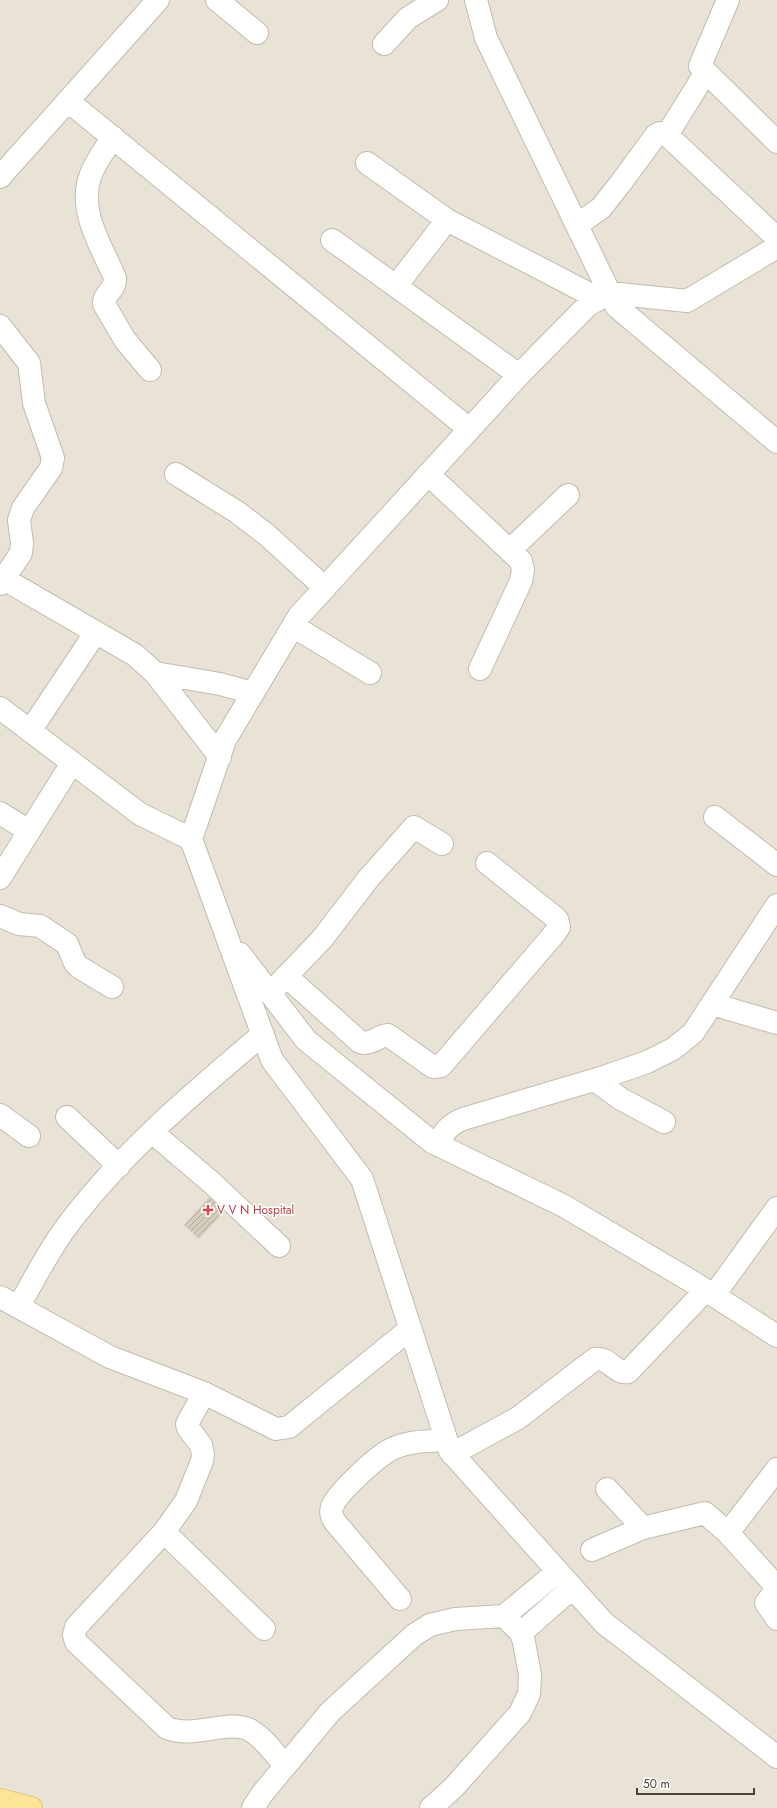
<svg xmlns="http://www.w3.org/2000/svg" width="777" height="1808" viewBox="0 0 777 1808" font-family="Jost,sans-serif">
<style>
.residential{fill:#e8e3d6}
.building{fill:url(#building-hatch)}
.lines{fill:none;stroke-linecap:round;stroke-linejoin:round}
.minor-casing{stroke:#c2bcad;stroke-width:24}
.major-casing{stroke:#e3c367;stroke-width:24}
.minor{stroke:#fff;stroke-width:22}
.major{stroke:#fde498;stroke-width:22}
.health-dot{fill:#e0444e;stroke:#fff;stroke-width:1.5}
.labels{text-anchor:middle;stroke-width:3;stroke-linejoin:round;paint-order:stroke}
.health-label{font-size:12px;fill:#be3a42;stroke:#fff;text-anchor:start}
</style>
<defs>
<pattern id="building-hatch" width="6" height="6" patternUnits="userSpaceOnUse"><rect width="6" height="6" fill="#d5cdbd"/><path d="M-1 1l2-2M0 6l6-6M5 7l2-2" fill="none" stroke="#afa89a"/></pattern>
</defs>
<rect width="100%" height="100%" fill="#f4f1e8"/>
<!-- residential -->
<path class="residential" d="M0 0H777V1808H0Z"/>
<!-- building -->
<path class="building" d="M209 1197 224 1212 199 1239 184 1225Z"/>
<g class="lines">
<defs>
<path id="minor" d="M217 0 257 33
M476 0 486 38 616 306 777 442
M728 0 700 66 777 142
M384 44 408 18 437 0
M68 101 469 429
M667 135 706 72
M113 137C105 150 94 163 90 177 78 212 102 247 115 278 116 290 103 294 104 304L125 340 150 370
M367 163 447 220 599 299
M0 177 158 0
M577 225 601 208 620 184 656 135 660 133 667 135 777 238
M332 240 519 375
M396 286 447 220
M0 326 29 363 34 403 53 458 51 468 23 508 19 520 22 543 21 553 0 584
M176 474 237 512 267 535 325 588
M428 474 521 561 523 570 521 581 480 669
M510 550 568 495
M4 579 135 655 155 673 220 757
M293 626 370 673
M155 673 220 684 253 693
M0 708 140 814 191 839 272 1060 362 1179 450 1451 604 1623 777 1757
M30 731 96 632
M0 813 29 831
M715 817 777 865
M191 839 225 740 299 616 519 375 588 305 610 293 687 301 777 247
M0 878 72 763
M0 916 19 924 40 926 67 944 75 963 79 967 112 987
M240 954 306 1040 432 1142 564 1206 696 1284 777 1336
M286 976 360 1042C369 1046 378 1036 388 1035L433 1067 441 1066 555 933 559 927 557 919 487 863
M276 987 322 939 368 879 414 827 442 844
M712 1004 777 1023
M595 1080 621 1099 664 1122
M0 1115 29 1136
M67 1117 119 1166
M152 1132 212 1183 279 1246
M438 1145C444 1131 449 1125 463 1119L604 1077 647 1062 673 1049 693 1033 777 905
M714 1295 777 1208
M0 1297 110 1357 204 1393 276 1429 289 1427 410 1329
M19 1306C33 1281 47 1254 64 1230 119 1155 192 1094 263 1034
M204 1393 187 1424 188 1428 201 1445 203 1454 202 1461 186 1501 164 1532 76 1627 74 1635 76 1642 167 1728C195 1739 227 1719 250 1730 264 1738 275 1754 285 1766
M452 1454 518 1418 595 1359C608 1356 616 1375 628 1372L706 1290
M607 1489 643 1528
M164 1532 264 1629
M728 1533 777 1469
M592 1550 643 1528 705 1513 728 1533 776 1586 775 1592 766 1603 777 1619
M400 1599 335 1522C332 1517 330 1513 332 1507 337 1493 379 1454 394 1448 410 1441 429 1441 446 1440
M504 1616 557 1572
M521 1633 572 1588
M253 1808 262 1794 330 1712 414 1635 430 1625 455 1619 504 1616 521 1633 524 1642 530 1675 529 1694 520 1713 454 1787 431 1808"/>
<path id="major" d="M0 1800 31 1808"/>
</defs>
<!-- minor casing -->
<use href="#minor" class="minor-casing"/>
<!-- major casing -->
<use href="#major" class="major-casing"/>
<!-- minor -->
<use href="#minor" class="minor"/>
<!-- major -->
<use href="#major" class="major"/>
</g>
<!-- markers -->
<path class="health-dot" d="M206 1204h4v4h4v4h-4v4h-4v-4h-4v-4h4z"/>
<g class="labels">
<!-- health labels -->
<g class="health-label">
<text x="217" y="1214">V V N Hospital</text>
</g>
</g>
<!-- scale -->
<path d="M637 1788v6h117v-6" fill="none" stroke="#474137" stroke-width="2"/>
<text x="643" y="1788" font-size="12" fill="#474137" stroke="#ffffff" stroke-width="3" paint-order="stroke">50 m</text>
</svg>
